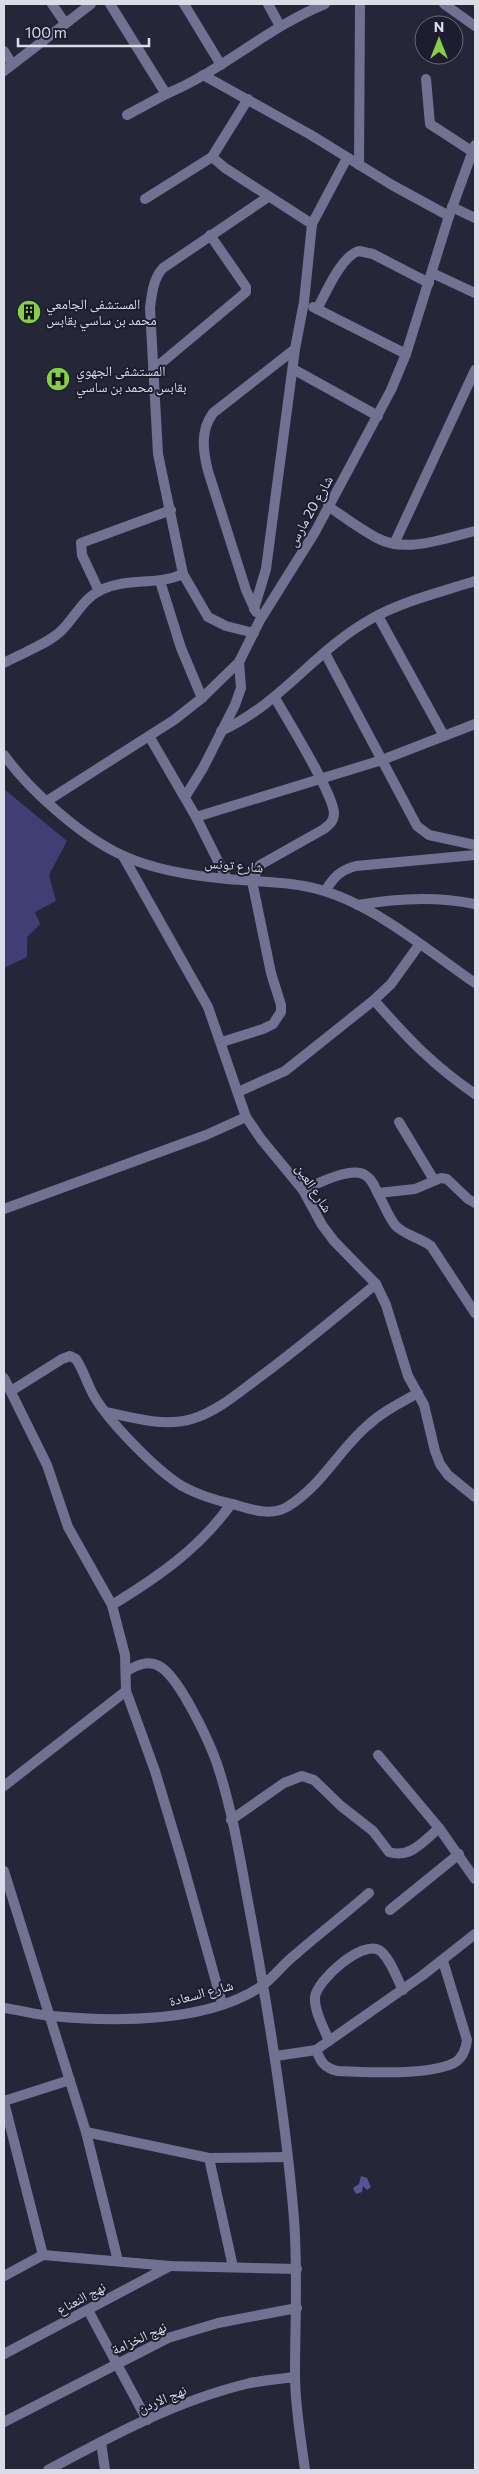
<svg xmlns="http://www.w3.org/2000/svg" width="479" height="2474" font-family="Commissioner,'Noto Naskh Arabic',sans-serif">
<rect width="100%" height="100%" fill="#262639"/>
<path fill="#403e75" d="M4,789l63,52 -18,34 7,26 -21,11 5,12 -13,13v20l-23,11z"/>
<path fill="#565496" d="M361,2176l6,2 4,9 -4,3 -4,-4 -1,6 -6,2 -3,-6 6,-4z"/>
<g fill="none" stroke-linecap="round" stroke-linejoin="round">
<g stroke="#717291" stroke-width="10">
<path d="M52,4l13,19"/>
<path d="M110,4l56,90c56,-23 102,-67 159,-90"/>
<path d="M184,4l37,61"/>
<path d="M268,4l12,22"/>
<path d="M444,4l31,22"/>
<path d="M4,51l8,13"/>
<path d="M4,71l87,-67"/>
<path d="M203,75l108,60 81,50 57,31"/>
<path d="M426,79l4,45 43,28"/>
<path d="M127,115l39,-21"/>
<path d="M212,157l13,11 87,56"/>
<path d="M359,165l1,-161"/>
<path d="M145,199l67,-42 36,-58"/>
<path d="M452,207l23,11"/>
<path d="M432,273l43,20"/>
<path d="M313,307l93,47"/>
<path d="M317,309c9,-16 24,-53 42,-58l14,3 56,29"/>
<path d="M293,369l85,47"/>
<path d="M153,370l93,-78v-5l-36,-52"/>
<path d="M328,506c16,11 32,23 49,32 29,16 68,0 98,-7"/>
<path d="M394,544l81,-174"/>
<path d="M160,581l21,67 21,50"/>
<path d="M99,591l-17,-36 -1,-12 90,-33"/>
<path d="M254,609l12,-40 29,-220 9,-47 8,-78 35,-66"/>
<path d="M256,612l-10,-22 -38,-119c-5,-20 -8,-40 5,-58l82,-64"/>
<path d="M378,616l66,120"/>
<path d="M254,633l-28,-7 -18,-9 -25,-43 -25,-120 -8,-146c2,-15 3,-29 13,-40l105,-71"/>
<path d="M325,653l92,173 12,9 46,10"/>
<path d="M4,663c18,-10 42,-18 57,-32 14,-13 21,-32 40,-41 27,-13 56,-4 82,-16"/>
<path d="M221,731c60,-27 94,-81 150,-112 32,-18 70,-27 104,-38"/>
<path d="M149,736l47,81 186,-57 93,-36"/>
<path d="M4,755c26,36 79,83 120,101 31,14 69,20 103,23 32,3 66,2 97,12 53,16 106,61 151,92"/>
<path d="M185,797l18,-29 32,-63 6,-17 -2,-26"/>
<path d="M47,801l127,-81 28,-22 37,-36 21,-42 55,-88 76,-142 15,-36 43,-138 26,-71"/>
<path d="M196,817l31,62"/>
<path d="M123,856l85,151 38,110 15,22 42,51 19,35 12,16 42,43 10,21 22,71 16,29 11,46 5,13 8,11 27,22"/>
<path d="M325,891c9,-14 15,-21 31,-25l119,-11"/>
<path d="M358,905c39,-7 78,-9 117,-1"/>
<path d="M374,1000c33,38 60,66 101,94"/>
<path d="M222,1042l41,-13 10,-5 8,-12v-7l-10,-32 -19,-92 8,-16 64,-36c6,-5 10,-8 10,-16 -1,-20 -47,-94 -59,-115"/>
<path d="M238,1092l47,-21 89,-71 17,-16 28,-39"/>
<path d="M399,1122l35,58"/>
<path d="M303,1190c14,-6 48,-24 62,-15 7,4 10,12 13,19 6,10 10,22 17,31 7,9 26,13 36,21l44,67"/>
<path d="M378,1193l37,-4 26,-11 6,1 21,20 7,4"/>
<path d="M4,1209l202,-74 40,-18"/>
<path d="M4,1378l43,87 21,62 44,78 13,50 1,36 29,80 26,86 41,146"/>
<path d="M11,1391l51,-32 8,-3 6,3c8,12 11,25 18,37 16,27 62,74 88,90 16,9 36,15 54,19 17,5 35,11 51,2 34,-20 51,-56 80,-81 15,-14 33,-23 51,-33"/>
<path d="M106,1412c26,6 59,15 86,7 24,-7 45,-25 65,-40 41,-30 80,-63 119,-95"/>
<path d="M112,1605c46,-28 88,-57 119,-101"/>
<path d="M127,1671c10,-6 21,-11 32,-5 21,11 53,81 60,104 16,50 23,102 33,153 18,98 34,197 42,296 4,53 1,104 1,156 0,32 6,64 10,95"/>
<path d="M378,1755l61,73 36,51"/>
<path d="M4,1786l122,-95"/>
<path d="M231,1820l53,-37 18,-7 12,4 27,26 32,25 16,21c21,7 35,-11 50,-24"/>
<path d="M4,1871l82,261 32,129"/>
<path d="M390,1910l69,-56"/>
<path d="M4,2008c16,2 32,7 48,8 63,6 157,7 211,-31 12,-9 21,-22 33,-31 24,-21 49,-40 73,-61"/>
<path d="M329,2041c-5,-13 -15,-30 -14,-44 2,-17 47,-57 64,-47 11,7 18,29 24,40"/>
<path d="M316,2050c5,12 8,18 22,21 32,1 88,5 116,-8 9,-5 12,-14 13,-23l-24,-79"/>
<path d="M276,2056l40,-6 107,-75 52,-41"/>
<path d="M4,2101l66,-21"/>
<path d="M4,2102l39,153"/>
<path d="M86,2132l123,26 78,-1"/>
<path d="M209,2158l24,109"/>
<path d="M4,2276l39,-21 127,11 127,3"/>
<path d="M88,2310l59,110"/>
<path d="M4,2354l166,-88"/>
<path d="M4,2422l164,-84 50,-15 79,-15"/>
<path d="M101,2442l4,28"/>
<path d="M48,2470c63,-34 128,-69 198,-86 16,-4 33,-5 49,-7"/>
</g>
</g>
<defs>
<g id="building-disc" transform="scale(1.25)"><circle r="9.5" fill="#87cf4b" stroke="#1d1d2f"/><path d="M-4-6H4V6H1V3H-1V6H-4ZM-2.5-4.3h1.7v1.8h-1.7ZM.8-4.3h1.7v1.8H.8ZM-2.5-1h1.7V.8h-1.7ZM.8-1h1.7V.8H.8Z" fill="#111"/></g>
<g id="hospital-disc" transform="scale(1.25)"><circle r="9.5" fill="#87cf4b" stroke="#1d1d2f"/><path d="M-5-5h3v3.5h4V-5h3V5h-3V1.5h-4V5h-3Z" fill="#111"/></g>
</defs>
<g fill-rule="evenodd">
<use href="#building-disc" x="29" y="312"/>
<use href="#hospital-disc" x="58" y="379"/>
</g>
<g text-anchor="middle" stroke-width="4" stroke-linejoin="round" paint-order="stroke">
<g font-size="14" fill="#dbdce8" stroke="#1d1d2f" text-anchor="start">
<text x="46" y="309">المستشفى الجامعي<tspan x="46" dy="16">محمد بن ساسي بقابس</tspan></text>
<text x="76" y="376">المستشفى الجهوي<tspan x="76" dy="16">بقابس محمد بن ساسي</tspan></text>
</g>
<g font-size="14" fill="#dbdce8" stroke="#1d1d2f">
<text transform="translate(310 511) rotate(-61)" y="5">شارع 20 مارس</text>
<text transform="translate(234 865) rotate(5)" y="5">شارع تونس</text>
<text transform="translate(314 1188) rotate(57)" y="5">شارع العين</text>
<text transform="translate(201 1993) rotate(-15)" y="5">شارع السعادة</text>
<text transform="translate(81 2298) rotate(-28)" y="5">نهج النعناع</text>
<text transform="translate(139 2338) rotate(-25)" y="5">نهج الخزامة</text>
<text transform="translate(162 2399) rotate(-23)" y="5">نهج الاردن</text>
</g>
</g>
<rect width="479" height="2474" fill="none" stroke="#dbdce8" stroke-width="10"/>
<g transform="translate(439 40)"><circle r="24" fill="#1d1d2f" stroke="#696979"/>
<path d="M0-4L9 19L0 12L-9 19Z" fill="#87cf4b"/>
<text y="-8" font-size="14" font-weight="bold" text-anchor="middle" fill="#dbdce8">N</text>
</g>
<path d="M18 38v8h131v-8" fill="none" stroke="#dbdce8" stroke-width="2.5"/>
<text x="25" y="38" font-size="15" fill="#dbdce8" stroke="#1d1d2f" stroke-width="4" paint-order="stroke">100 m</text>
</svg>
